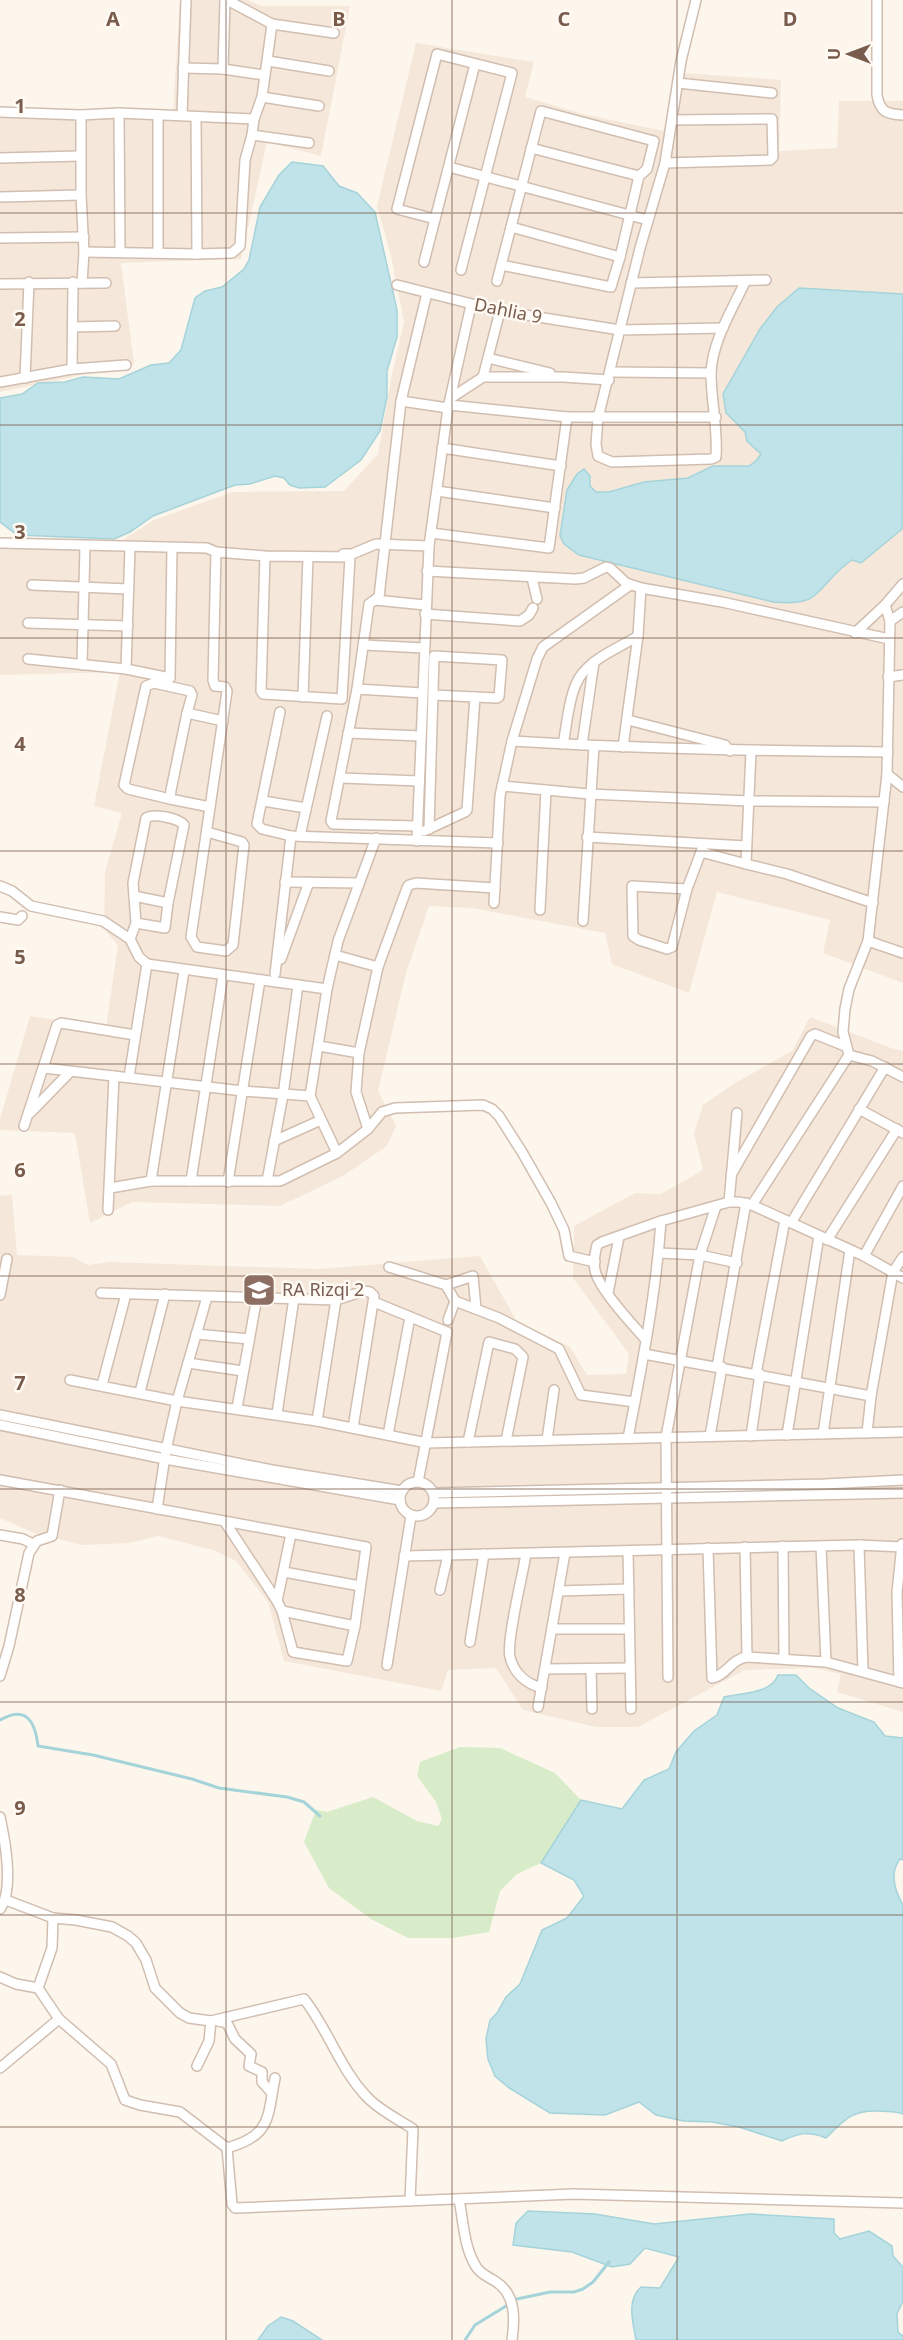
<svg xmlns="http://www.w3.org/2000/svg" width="903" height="2340" font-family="'Noto Sans',sans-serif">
<rect width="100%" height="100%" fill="#fdf6ec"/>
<g fill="#f5e8da">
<path d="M180,0h68l13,6h89l-29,150 -54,-14 -26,117 -120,4 13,101 -134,28v-283l173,4z"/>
<path d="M416,43l118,19 -9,35 58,17 80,17 4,-12 6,-47 108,8 -2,71 58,-3 2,-47h64v882l-80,-30 7,-33 -113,-28 -28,101 -77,-29 -7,-31 -133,-25 -43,-2 -23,67 -28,118 18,35 -9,20 -44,30 -63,30 -148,-4 -42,21 -15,-90 -75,-3v-11l30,-103 76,12 12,-83 -14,-16 1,-57 17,-59 -28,-7 26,-134 -120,3v-138l119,5 35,-22 79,-28 111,-1 34,-37 14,-80 12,-52 -13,-66 -14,-50z"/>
<path d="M810,1017l81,31 12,3v661l-66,-20 4,-18 -28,-6 -68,2 -107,57h-42l-73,-17 -27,-42 -48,2 -7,21 -157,-30 -16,-59 -32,-41 -23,-11 -55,-14 -29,7 -47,2 -48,-12 -34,-15v-322l12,-1 5,60 56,2 15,8 22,-3 209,7 161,-13 36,64 54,27 17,28 39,-1 3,-20 -56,-76 1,-52 61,-33 26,1 42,-24 -9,-37 9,-28 32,-22 57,-32z"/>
</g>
<path fill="#d8ecc9" d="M460,1747l40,1 55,25 26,27 -40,63 -24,11 -17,17 -11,41 -37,6h-44l-37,-19 -42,-31 -25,-46 12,-32 11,2 46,-15 44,24 21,5 4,-7 -6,-17 -19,-26 3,-14z"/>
<g fill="#bfe3e8" stroke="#a5d3da" stroke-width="1.5">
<path d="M292,162l31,4 16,20 18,7 18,19 22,98v27l-10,34v26l-7,34 -19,29 -36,27 -26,1 -9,-3 -6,-7 -9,-2 -25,8 -15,1 -82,31 -23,16 -16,7 -97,-4 -17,-13v-124l22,-4 16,-11 27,-1 18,-5 36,2 32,-14 18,-2 12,-13 14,-52 10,-7 17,-4 22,-18 5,-9 11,-53 19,-32z"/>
<path d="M799,288l104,6 -1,235 -41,34 -9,-3c-18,12 -23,23 -38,36 -9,8 -28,7 -41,6l-194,-47 -15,-11 -4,-8 7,-46 10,-16 7,-5 6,7v10l6,6h13l35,-10 44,-4 25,-12h36l7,-5 5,-7 -14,-13 -2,-9 -19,-19 -3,-19 37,-65 17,-22z"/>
<path d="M778,1675h18l13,13 29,20 36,14 11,14 18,2v122l-3,-1c-11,14 -5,32 3,46v209c-8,-3 -16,-2 -24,-3 -27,-1 -34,8 -53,27 -17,-7 -28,-5 -44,3l-43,-14 -27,-5 -28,-1 -28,-6 -17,-13 -34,13 -55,-2 -41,-25 -14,-12 -7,-17 -2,-20 4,-19 7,-7 9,-16 14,-13 22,-54 25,-12 17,-22 -10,-16 -33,-17 40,-63 41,9 22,-29 25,-11 7,-17 18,-21 23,-16 7,-18c18,-4 47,-3 54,-22z"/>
<path d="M528,2211l67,3 59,10 96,-10 84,5v14l6,6 29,-8 23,15 1,10 10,11v34l-6,13 1,18 5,4v4h-267c-3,-17 -10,-40 5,-53l19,1 19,-31 -34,-9 -15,16 -18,3 -40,-15 -59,-7 3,-22z"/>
<path d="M281,2317l12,4 29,19h-64l10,-14z"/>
</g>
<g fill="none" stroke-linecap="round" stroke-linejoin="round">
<g stroke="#a5d3da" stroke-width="3">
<path d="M0,1720c26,-15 35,1 38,26l55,9 99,24 27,9 68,9 17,5 16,14"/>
<path d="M517,2299l33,-7h24l9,-3 10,-7 16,-20"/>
<path d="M465,2340l10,-15 31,-19"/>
</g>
<g stroke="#d1beb0" stroke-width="12">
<g id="street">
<path d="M227,0l45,24"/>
<path d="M696,0l-15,61 -16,102 -25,85 -42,170 -2,26 2,12 14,6 99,-3 5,-2c2,-29 -5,-56 -5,-84 1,-31 21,-63 34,-91"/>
<path d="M877,0v95c3,17 9,19 26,20"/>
<path d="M268,61l61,10"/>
<path d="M183,68l40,1 41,6"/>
<path d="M223,69l2,-69"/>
<path d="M678,83l94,10"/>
<path d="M262,97l57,9"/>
<path d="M0,112l81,3 38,-2 135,6"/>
<path d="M119,113l1,138"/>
<path d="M81,115v80l3,57 -2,31"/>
<path d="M182,115l4,-115"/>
<path d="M196,117l1,137"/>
<path d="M252,135l57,8"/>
<path d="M531,148l108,28"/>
<path d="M0,158l80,-2"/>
<path d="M665,163l105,-3 3,-3 -1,-38 -99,1"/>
<path d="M449,167l199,53"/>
<path d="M0,197l81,-2"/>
<path d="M435,219l-38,-10 40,-155 75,19 -51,197"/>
<path d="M511,227l109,30"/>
<path d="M0,238l84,-1"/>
<path d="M84,252l113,2 35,-1 8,-7 5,-86 7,-25 2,-16 8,-22 10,-73 62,9"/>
<path d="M158,252v-137"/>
<path d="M424,262l51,-198"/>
<path d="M497,281l44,-170 113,30 -7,28 -8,7 -19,81 -9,30 -110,-22"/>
<path d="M631,283l135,-3"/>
<path d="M0,284l106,-1"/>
<path d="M397,285l103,26 120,19 103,-2"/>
<path d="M73,327l42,-1"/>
<path d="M488,358l62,15"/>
<path d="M72,369l1,-87"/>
<path d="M611,372l100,1"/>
<path d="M483,377h80l46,3"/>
<path d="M25,378l4,-96"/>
<path d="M0,382l72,-13 54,-4"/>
<path d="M451,398l32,-21 17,-66"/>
<path d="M401,401l47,7"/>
<path d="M449,405l118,12h149"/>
<path d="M442,448l119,18"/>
<path d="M437,491l118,17"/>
<path d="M431,533l118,15 18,-131"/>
<path d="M0,543l207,5 9,4 49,4 85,1 -8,142 -79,-5 -2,-3 4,-135"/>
<path d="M343,554h9l24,-10 53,2"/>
<path d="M427,571l148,8 9,-1 22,-11 4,1 16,15 15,5 81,14 167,37"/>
<path d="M532,578l5,21"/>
<path d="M32,585l96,4"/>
<path d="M375,600l50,5"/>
<path d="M425,614l95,7 9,-6 4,-7"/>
<path d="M890,621l13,-9"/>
<path d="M28,623l100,3"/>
<path d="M855,633l30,-28 18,-21"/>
<path d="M364,645l60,3"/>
<path d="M28,659l98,10 44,9 2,-130"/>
<path d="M82,665l3,-119"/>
<path d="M126,669l4,-122"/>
<path d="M888,677l15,-2"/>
<path d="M357,689l65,4"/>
<path d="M303,697l5,-140"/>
<path d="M280,712l-23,112 5,5 29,7 207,7"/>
<path d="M628,720l97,25 5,6"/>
<path d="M348,733l72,3"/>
<path d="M512,741c126,8 250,10 376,11"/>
<path d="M563,744c4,-19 5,-42 13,-60 10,-24 41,-35 62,-48"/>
<path d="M582,745l12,-83"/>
<path d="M623,747l15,-111 3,-48"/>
<path d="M751,751l-5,113 41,10 86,29"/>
<path d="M887,774l16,13"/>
<path d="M341,778l78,3"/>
<path d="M502,786l87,8 160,7 135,1"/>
<path d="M170,799l-42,-10 -4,-4 22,-99 8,-3 36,8 2,4 -5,18"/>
<path d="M263,801l43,7"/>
<path d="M210,807l-40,-8 1,-9 16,-77 36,8"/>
<path d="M417,826l-84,-2 -2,-3 26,-132 12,-85 10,-7 22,-196 26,-108"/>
<path d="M429,829l5,-173 68,4 -3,37 -2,1 -64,-3"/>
<path d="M424,831l41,-19 2,-2 8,-113"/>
<path d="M207,832l35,10 2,3 -11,100 -7,6 -29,-4 -6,-10 36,-246 -2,-4 -10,-1 -2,-6 3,-128"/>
<path d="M300,836l27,-120"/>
<path d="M587,837l159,9"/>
<path d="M417,841l12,-295 19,-138 23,-103"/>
<path d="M701,852l45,12"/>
<path d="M285,882l74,1"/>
<path d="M0,886l12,5 19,15 72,15 27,18 9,18 8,7 -18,113"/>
<path d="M687,889l-55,-3 1,50 6,4 28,9 5,-2 15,-58 17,-45"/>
<path d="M134,896l34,7"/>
<path d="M494,903l6,-107 12,-55 25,-82 6,-12 87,-62"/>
<path d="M540,910l6,-120"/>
<path d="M0,917l18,3 4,-4"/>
<path d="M583,921l11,-175"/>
<path d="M130,939l6,-16 -3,-40 13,-65c8,-5 32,0 38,7l-16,78 -3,25 -29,-5"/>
<path d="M868,941l35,12"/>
<path d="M335,955l43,12"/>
<path d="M281,959l28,-77"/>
<path d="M147,964l180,25"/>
<path d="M275,974l16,-138"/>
<path d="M319,1046l40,7"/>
<path d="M849,1055l-6,-23 2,-23 4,-20 19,-48 19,-167 3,-153 -5,-16"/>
<path d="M44,1068l199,23 67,5 27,57"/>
<path d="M310,1096l17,-107 11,-48 38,-103"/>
<path d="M859,1109l44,24"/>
<path d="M30,1113l40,-41"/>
<path d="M24,1126l33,-101 4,-2 74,12"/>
<path d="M368,1129l-12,-37 3,-39 19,-86 29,-79 2,-3 7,-2 79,5"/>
<path d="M274,1141l47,-21"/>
<path d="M731,1175l80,-139 4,-2 30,12"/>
<path d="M151,1181l33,-210"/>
<path d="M191,1181l32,-206"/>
<path d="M267,1181l16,-86 15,-110"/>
<path d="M228,1182l32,-202"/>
<path d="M110,1188l41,-7h129l57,-28 31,-24 14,-17 13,-4 88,-3 9,4 7,7 23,36 29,51 13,27 5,26 26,6"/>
<path d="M729,1202l8,-89"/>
<path d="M752,1205l97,-150 23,6 31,16"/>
<path d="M108,1210l6,-134"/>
<path d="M791,1223l94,-156"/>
<path d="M827,1240l70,-111"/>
<path d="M659,1253l41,2 16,-49"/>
<path d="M864,1256l39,-70"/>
<path d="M389,1267l57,18 9,16 44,17 60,31 22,46 54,7"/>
<path d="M446,1285l27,-9 3,33"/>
<path d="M101,1293l235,7 -19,121"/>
<path d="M608,1293l11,-56"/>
<path d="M0,1295l7,-36"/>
<path d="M336,1300l28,-9 6,1 4,4 -21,132"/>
<path d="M374,1302l73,30 -29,150"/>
<path d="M448,1320l7,-19"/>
<path d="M196,1334l53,5"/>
<path d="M646,1340c-13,-15 -48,-52 -51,-70 -2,-8 0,-17 2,-25l5,-3 59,-21 68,-19h10l13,3 112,51 39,22"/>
<path d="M644,1354l227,42"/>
<path d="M188,1363l55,8"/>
<path d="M717,1367l29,-164"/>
<path d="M756,1374l29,-154"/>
<path d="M70,1380l107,21 140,20 110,22 476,-11"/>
<path d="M102,1385l24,-91"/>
<path d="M140,1392l25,-98"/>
<path d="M237,1408l20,-111"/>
<path d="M277,1414l17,-116"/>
<path d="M0,1415l272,55 130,21"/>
<path d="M0,1425l165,34 235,41"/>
<path d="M867,1433l4,-37 22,-124 10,-15"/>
<path d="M823,1434l27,-184"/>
<path d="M388,1435l22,-118"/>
<path d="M787,1435l32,-199"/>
<path d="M710,1436l12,-69"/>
<path d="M751,1436l9,-62"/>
<path d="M628,1438c14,-72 28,-144 33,-217"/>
<path d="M547,1440l7,-50"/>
<path d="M468,1442l21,-100 26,7 8,8 -17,84"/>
<path d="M0,1480l366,67 -11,79 -8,35 -54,-9 -11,-41 -5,-10 -52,-79"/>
<circle cx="417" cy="1499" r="17"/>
<path d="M433,1493l392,-9 78,-4"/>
<path d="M434,1503l469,-10"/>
<path d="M157,1509l9,-59 11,-49 30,-104"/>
<path d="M0,1535l23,4 10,5"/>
<path d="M859,1545l4,126"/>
<path d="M783,1546l1,113"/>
<path d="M821,1546l5,116"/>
<path d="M745,1547l2,110"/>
<path d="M708,1548l4,130c14,-2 19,-19 35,-21l79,5 77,21"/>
<path d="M628,1551l3,158"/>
<path d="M526,1554c-3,20 -20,87 -16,103 4,16 16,27 32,31"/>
<path d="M404,1556l455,-11 44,2"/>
<path d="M284,1572l76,14"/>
<path d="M440,1590l8,-35"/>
<path d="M559,1591l70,-2"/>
<path d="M277,1601l14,-67"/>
<path d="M282,1611l73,15"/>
<path d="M552,1629h77"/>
<path d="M470,1642l14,-88"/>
<path d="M387,1665l24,-149"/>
<path d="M545,1669l85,-1"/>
<path d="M591,1669l1,40"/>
<path d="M0,1676l9,-30 20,-93 8,-12 15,-5 8,-46"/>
<path d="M668,1677l-2,-240 34,-182 37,8"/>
<path d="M899,1682l-2,-90 5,-48"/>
<path d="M538,1707l27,-154"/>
<path d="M0,1817c5,23 14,73 0,92"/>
<path d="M6,1900l47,18 23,2 36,7 16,9 8,7 10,17 9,28 25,25 9,5 22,3 -2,20 -12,25"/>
<path d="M0,1977l16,7 22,4 21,31 52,45 14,36 15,5 40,7 47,36 5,56 3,4 339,-14 329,9"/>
<path d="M38,1988l14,-40 1,-30"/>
<path d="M211,2021l93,-22c24,30 36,70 63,98 12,13 31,22 46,32l-3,72"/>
<path d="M218,2021l9,2 8,16 16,15 -2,12 13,6v10l10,11"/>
<path d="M0,2068l59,-49"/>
<path d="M227,2148c45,-13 40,-30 48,-70"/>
<path d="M459,2199c4,21 5,46 15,64 4,9 12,13 21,18 21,13 20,37 17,59"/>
</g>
</g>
<use href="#street" stroke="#fff" stroke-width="9"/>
</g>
<path fill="none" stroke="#7a5c4d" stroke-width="1.5" stroke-opacity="0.55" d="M226,0v2340M452,0v2340M677,0v2340M0,213h903M0,425h903M0,638h903M0,851h903M0,1064h903M0,1276h903M0,1489h903M0,1702h903M0,1915h903M0,2127h903"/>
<defs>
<g id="school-square" transform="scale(1.725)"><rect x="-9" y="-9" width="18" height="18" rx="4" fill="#8d6e63" stroke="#fffaf3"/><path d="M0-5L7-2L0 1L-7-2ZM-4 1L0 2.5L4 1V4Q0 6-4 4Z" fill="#fff"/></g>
</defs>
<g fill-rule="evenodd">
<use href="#school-square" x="259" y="1290"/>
</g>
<g text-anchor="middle" stroke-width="5" stroke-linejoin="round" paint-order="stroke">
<g font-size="18" fill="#7a5c4d" stroke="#fffaf3">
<text transform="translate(508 311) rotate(11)" y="6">Dahlia 9</text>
</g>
<g font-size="18" fill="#785e54" stroke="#fffaf3" text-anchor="start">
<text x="282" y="1296">RA Rizqi 2</text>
</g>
</g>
<g font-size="20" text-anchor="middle" font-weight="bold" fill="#7a5c4d" stroke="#fffaf3" stroke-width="5" stroke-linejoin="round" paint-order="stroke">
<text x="113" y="26">A</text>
<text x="339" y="26">B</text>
<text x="564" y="26">C</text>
<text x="790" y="26">D</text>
<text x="20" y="113">1</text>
<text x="20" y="326">2</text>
<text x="20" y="539">3</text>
<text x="20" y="751">4</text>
<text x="20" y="964">5</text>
<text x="20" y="1177">6</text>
<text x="20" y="1390">7</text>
<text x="20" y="1602">8</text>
<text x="20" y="1815">9</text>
</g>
<g transform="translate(849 54) rotate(270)" stroke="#fffaf3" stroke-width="4.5" paint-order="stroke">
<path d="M0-4.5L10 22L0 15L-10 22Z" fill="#7a5c4d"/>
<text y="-9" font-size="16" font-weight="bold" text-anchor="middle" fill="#7a5c4d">U</text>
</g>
</svg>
